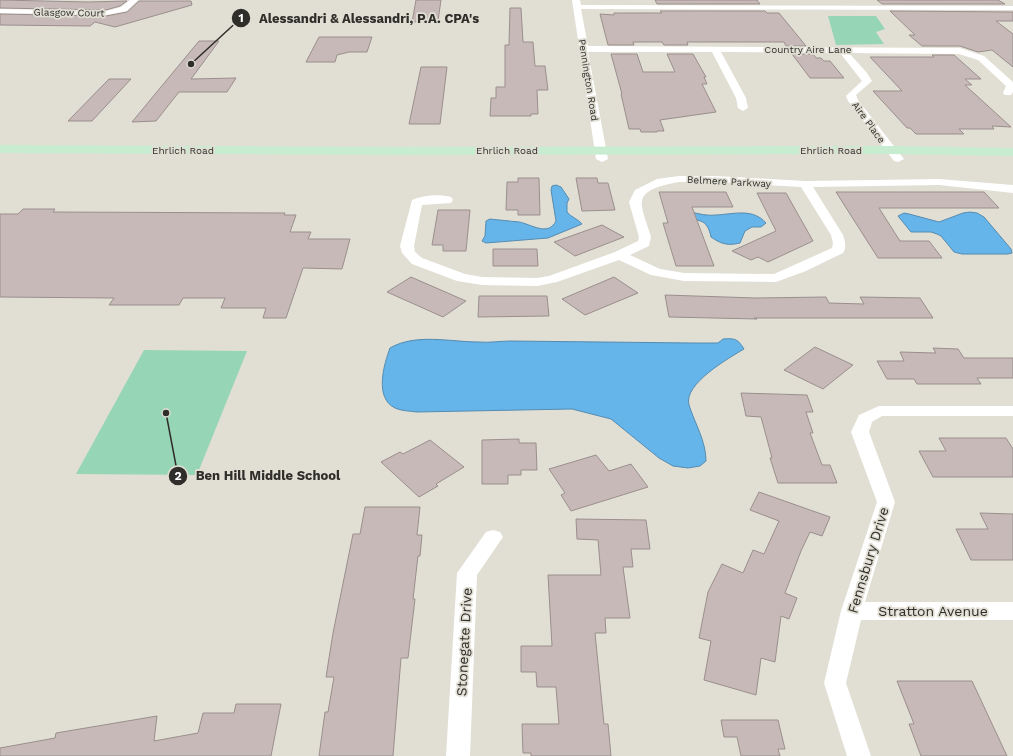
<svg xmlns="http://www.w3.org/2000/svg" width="1013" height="756" font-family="'Work Sans',sans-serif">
<rect width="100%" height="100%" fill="#e1dfd4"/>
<g fill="#97d5b7">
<path d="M828,16h48l9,13 -9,3 8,12 -48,1z"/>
<path d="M144,350l103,1 -50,124 -121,-1z"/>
</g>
<g fill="#65b4ea" stroke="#558cb0">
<path d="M556,185l5,2 8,12 -2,4v9c4,5 11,7 15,12l-34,14 -62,5 -4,-2 3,-5 1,-15 4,-2c9,1 19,2 29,3 12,2 29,15 37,-1l-5,-31 1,-4z"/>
<path d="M691,212c8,2 17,4 25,3 18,-1 37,-7 50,8l-5,4h-9l-7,4 -5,12c-12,3 -19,1 -29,-6 -4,-20 -13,-16 -30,-19z"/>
<path d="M970,212l7,1 7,4 27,32 1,4 -4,1h-46l-8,-2 -13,-16 -4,-2 -6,-2h-20l-13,-16 6,-3 5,1 30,8 24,-9z"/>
<path d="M723,339c12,-1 15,0 21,10 -15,9 -61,35 -55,56 6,19 17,36 17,56l-6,5 -12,2 -15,-2 -14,-8 -48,-39 -39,-10 -155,3c-7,-1 -16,-1 -22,-4 -21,-10 -11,-44 -5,-60 26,-15 60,-6 89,-6 10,1 21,-1 31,-1l183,2h25z"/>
</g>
<g fill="#c6b9b8" stroke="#9b8f8d">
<path d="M0,0l88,2 39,-1 -7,5 -14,4 -106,-2z"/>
<path d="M416,0h25l-3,21 -26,1z"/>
<path d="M655,0h102l3,4h-103z"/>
<path d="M877,0h121l7,4h-123z"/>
<path d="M139,1h52l1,4 -77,22 -20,-5 -5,4 -90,-1v-11l106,2 21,-4z"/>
<path d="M510,8h11l2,34h10l2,24h10l3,24h-11l1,24h-7v2h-41l1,-18h5v-11h9v-42h4z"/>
<path d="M660,11h105l2,2h12l27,33h-20l-2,-4h-97l1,3h-24l-2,-3h-29l1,3h-26l-8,-31 14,1v-2h48z"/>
<path d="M890,11l123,1v9h-17l17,13v33l-21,-17 -14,2 -18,-6h-38l-13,-11h6z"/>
<path d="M319,37h53l-5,15h-18l-12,3 -2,7h-29z"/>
<path d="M199,41h20l-28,38 45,-1 -9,14h-48l-23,29 -24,1z"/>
<path d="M611,54h26l6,18h32l-8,-18h26l13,23h-2l3,7h-5l14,28 -56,8 4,11h-7v1h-16l-1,-3h-11l-8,-35h1z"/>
<path d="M792,54h21l3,4h5l3,3h6l14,17h-34z"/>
<path d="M932,55h22l27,24h-16l7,6h-7l46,42 -19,-1 2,3h-35l5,5h-48l-6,-6h-3l-34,-37h29l-32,-34h64z"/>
<path d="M421,67h26l-7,57h-31z"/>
<path d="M109,79h22l-39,42h-24z"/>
<path d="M518,178h21l1,37h-22v-5h-12l1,-28h11z"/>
<path d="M576,178h21l1,5h10l7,27 -33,1z"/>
<path d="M659,192h67l7,15h-41l22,59h-38l-13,-43h5z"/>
<path d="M836,192h148l15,16h-120l21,33h29l13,17h-64z"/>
<path d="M757,193h29l27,48 -45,21 -10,-5 -7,3 -19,-9 44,-20z"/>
<path d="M23,209h32l-2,3 232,1 -1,2h12l-6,17h21l-3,7h42l-8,30 -39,-1 -17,50h-23l3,-10h-45l4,-10h-42l-4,7h-70l5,-7 -114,-1v-83h18z"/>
<path d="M438,210h32l-4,41h-23v-6h-11z"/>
<path d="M602,225l22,12 -49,19 -21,-14z"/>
<path d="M493,249h44l1,17h-45z"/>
<path d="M411,277l55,24 -23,16 -56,-25z"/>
<path d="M614,277l24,16 -53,22 -23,-16z"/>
<path d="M665,295l91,3 70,-1 3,6 35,1 -4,-7 60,1 13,20h-179l3,1 -88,-2z"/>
<path d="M479,296h68l2,20 -71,1z"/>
<path d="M815,347l38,18 -30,24 -39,-19z"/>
<path d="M933,348l25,1 6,9h49v20h-36l4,6h-64l-3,-5h-27l-10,-18h27l-4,-9 36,1z"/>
<path d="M741,393l66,2 6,17h-7l7,21h-3l12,32h8l7,18h-59l-8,-25h2l-11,-41 -15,-1z"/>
<path d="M939,438h67l7,11v28h-80l-14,-26h27z"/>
<path d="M519,439v4h17l1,27h-16v5h-13v9h-26v-44z"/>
<path d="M430,440l34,27 -28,17 2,2 -19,11 -38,-35 19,-10 3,2z"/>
<path d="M596,455l13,16 22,-7 17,23 -77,24 -10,-16 4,-2 -16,-24z"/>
<path d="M759,492l71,25 -8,19 -12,-4 -9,19 -16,42 12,5 -8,21 -8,-3 -6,46 -14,-4 -5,37 -52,-15 7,-39 -12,-3 9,-46 14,-28 21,9 10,-23 11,4 15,-33 -29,-11z"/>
<path d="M365,507h55l-3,28h5l-2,21h-2l-5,43h2l-7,59h-7l-8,98h-74l6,-44h3l6,-35h-8l7,-44 20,-99h7z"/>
<path d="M980,513l33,1v46h-42l-15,-31h32z"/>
<path d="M576,519l70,1 4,29h-19l2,18h-10l7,51h-25l1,15h-11l9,91h4l3,32h-80v-3h-8l-1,-29h37l-3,-37h-19l-1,-15h-15v-26h31l-4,-71h53l-3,-35 -21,-1z"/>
<path d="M897,681h75l35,75h-86l-12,-32h5z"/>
<path d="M236,704h45l-10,52h-271v-8l55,-10 1,-5 101,-17 -3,25 44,-8 5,-20h31z"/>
<path d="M721,720h57l7,29h-7l2,7h-39l-4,-19h-13z"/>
</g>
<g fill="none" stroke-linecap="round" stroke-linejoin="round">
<g fill="#fff" fill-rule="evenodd">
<path d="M130,0h8l-11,11 -21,4 -106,-2v-4l106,2 15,-4z"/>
<path d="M572,0h8l1,5 432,1v4l-432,-1 7,37 372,2 24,8 29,26v10l-2,3h-6l-2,-2 3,-7 -28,-26 -19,-6 -110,-1 18,20 5,8 -16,14 2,5 46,59 -6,3 -4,-1 -46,-60 -2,-5 2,-2 14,-13 -22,-28 -119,-1 25,46 2,10 -5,3 -5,-3 -2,-10 -24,-46h-124l20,107 -6,3 -6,-3z"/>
<path d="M679,176h36l90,5 134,-2 74,6v8l-74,-8 -126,2 30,48c2,6 4,12 0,18l-37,18 -30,11 -92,-1 -33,-6 -32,-15 -62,22 -20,4 -55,-1 -25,-4 -45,-17 -10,-11 -2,-7 12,-46c11,-5 27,-6 39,-3l2,3 -2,3 -29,2 -8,41 1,6 7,6 43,16 17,3 55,1 12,-2 66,-24 23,-11 1,-4 -10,-35 6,-12 22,-11zM679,182h36l86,5 30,48 2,8 -1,5 -58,26 -90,-1 -24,-4 -30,-14 19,-9 2,-9c-2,-8 -11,-29 -9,-36 2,-13 26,-17 37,-19z"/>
<path d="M879,406h134v10h-131l-10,6 -3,10 26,70 -30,100h148v18h-152l-15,63 25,73h-24l-23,-73 17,-72 36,-109 -26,-70 8,-17z"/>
<path d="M493,530l7,2 3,5 -26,38 -7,181h-24l11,-183 29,-41z"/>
</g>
<path fill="#c7ecd0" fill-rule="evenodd" d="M0,145l397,2 493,-1 123,2v8l-123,-2 -493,1 -397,-2z"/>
</g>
<g text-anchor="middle" stroke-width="3.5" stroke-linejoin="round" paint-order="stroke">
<g font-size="10" fill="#2f2e2a" stroke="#e1dfd4">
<text transform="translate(69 12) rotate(1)" y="4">Glasgow Court</text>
<text x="808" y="53">Country Aire Lane</text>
<text transform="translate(589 80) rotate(81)" y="4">Pennington Road</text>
<text transform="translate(869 122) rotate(54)" y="4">Aire Place</text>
<text x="183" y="154">Ehrlich Road</text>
<text x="507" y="154">Ehrlich Road</text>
<text x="831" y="154">Ehrlich Road</text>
<text transform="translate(729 181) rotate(3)" y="4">Belmere Parkway</text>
</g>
<g font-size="14" fill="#2f2e2a" stroke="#e1dfd4">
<text transform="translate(868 560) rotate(-73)" y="5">Fennsbury Drive</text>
<text x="933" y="616">Stratton Avenue</text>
<text transform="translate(464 642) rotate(-87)" y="5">Stonegate Drive</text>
</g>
</g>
<path fill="none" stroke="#2f2e2a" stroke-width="1.5" d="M191 64L241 18M166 413L178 476"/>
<g fill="#2f2e2a" stroke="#e1dfd4" stroke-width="1.5">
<circle cx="191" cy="64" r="4"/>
<circle cx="166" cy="413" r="4"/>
<circle cx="241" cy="18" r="10"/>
<circle cx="178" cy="476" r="10"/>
</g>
<g font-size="12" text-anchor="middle" font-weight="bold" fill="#fff">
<text x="241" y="22">1</text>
<text x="178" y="480">2</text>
</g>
<g font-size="13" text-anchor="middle" font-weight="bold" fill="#2f2e2a" stroke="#e1dfd4" stroke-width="3.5" stroke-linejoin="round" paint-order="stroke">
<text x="369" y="23">Alessandri &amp; Alessandri, P.A. CPA's</text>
<text x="268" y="480">Ben Hill Middle School</text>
</g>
</svg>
